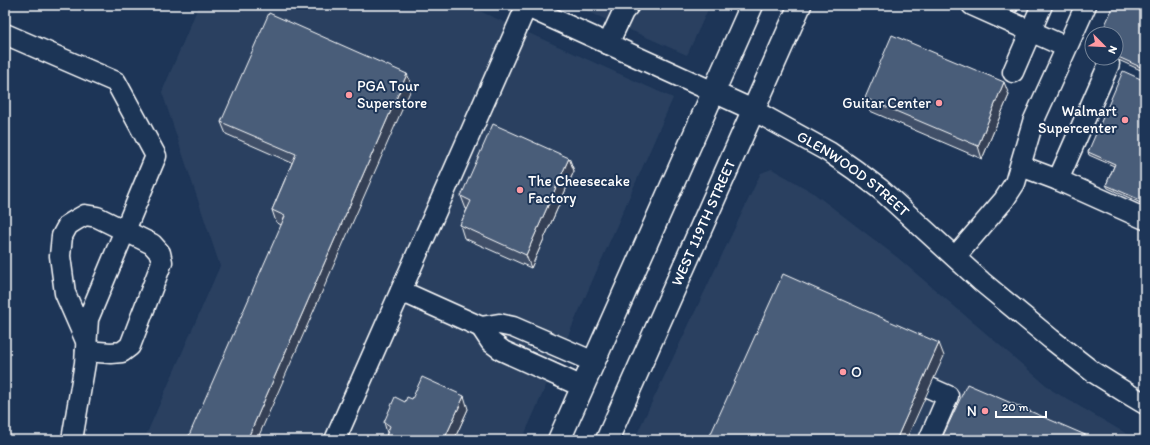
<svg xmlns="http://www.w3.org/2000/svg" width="1150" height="445" font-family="Itim,sans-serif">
<rect width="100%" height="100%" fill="#1d3557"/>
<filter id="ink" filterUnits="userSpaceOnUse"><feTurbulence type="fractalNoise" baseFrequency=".025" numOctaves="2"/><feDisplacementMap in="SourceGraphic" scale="8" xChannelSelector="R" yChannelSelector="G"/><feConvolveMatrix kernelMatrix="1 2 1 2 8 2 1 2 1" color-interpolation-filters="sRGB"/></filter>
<g filter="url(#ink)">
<g fill="#2a4161">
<path d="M199,5h267l207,93 -151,342h-378l76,-174 -58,-174z"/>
<path d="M573,5h137l-23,50z"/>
<path d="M772,169l40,23 86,66 155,133 79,46 9,3h-507l127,-267z"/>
</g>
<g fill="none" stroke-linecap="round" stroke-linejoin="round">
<g stroke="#fff" stroke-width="23">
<g id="minor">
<path id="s1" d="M523,5l230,105 76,42 26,18 25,19 102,93 69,57 42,33 32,20 20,12"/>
<path d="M972,5l94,42"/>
<path d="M5,34l111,48 40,74 -68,163 -3,44 -13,77"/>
<path d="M608,44l15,-32 6,-7"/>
<path d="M1013,72l29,-67"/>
<path d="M1021,166l37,14 87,39"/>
<path d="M1058,180l51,-116"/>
<path d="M955,257l49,-57 11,-17 18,-61 53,-117"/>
<path d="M401,291l80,36 18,-3 14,3 81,35"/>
<path d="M481,327l10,15 12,9 80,36"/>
<path d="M86,341l-21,-48 -5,-37 2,-20 6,-11 8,-5 9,-5 12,2 55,27 8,9 2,9 -32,84 -8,6 -11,1 -25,-2"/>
<path d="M335,440l191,-433"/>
<path d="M929,440l19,-44 -18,-8"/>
</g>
</g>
<g stroke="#fff" stroke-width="25">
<g id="major">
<path d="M559,440l193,-435"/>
<path id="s2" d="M607,440l193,-435"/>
</g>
</g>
<use href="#minor" stroke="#1d3557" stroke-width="20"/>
<use href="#major" stroke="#1d3557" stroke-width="22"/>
</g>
<g fill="#405068" stroke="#fff">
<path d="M1000,5h20l-3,7z"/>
<path d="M1145,5v67l-31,-14h2v-24z"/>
<path d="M407,74l5,13 -131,138 -5,-3 -4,-12 20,-47 -66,-29 -5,-12z"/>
<path d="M1145,81v124l-37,-17 -2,-3 8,-19 -25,-11 -1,-3z"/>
<path d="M1009,95l-27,64 -112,-48 -5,-13z"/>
<path d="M569,158l5,13 -43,97 -67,-30 -4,-13 7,-16h-1l-5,-13z"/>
<path d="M412,399l56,10 -14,31h-69v-1l2,-6 -3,-11z"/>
</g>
<g fill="#344155" stroke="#fff">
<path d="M1014,5h6l-3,7z"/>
<path d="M407,74l5,13 -155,353h-10z"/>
<path d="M1004,82l5,13 -27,64 -4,-13z"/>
<path d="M569,158l5,13 -43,97 -5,-13z"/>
<path d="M939,343l5,13 -38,84h-10z"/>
<path d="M464,396l4,13 -14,31h-10z"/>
</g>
<g fill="#4a5d79" stroke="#fff">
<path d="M1114,5h31v64l-29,-13v-22h-15z"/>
<path d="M269,13l138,61 -160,366h-60l98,-224 -13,-6 24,-56 -75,-32z"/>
<path d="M892,35l112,47 -26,64 -113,-48z"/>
<path d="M1123,71l22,10v121l-39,-17 9,-21 -27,-12z"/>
<path d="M493,124l76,34 -43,97 -66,-30 11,-24 -10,-5z"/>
<path d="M783,274l156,69 -43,97h-188z"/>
<path d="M422,377l42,19 -20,44h-56l-3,-1 5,-13 -6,-4 11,-25 10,5 2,-5 5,2z"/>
<path d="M967,384l130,56h-156z"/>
</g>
</g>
<g fill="#ff9aa2" stroke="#1d3557" stroke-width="1.5">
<circle cx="349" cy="95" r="4"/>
<circle cx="939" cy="103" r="4"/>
<circle cx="1125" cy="120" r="4"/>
<circle cx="520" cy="190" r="4"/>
<circle cx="843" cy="372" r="4"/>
<circle cx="985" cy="411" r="4"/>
</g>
<g text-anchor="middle" stroke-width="4" stroke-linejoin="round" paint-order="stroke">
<g font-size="15" fill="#fff" stroke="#1d3557" text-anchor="start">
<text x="357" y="91">PGA Tour<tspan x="357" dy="17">Superstore</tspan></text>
<text x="931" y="108" text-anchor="end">Guitar Center</text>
<text x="1117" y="116" text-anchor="end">Walmart<tspan x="1117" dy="17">Supercenter</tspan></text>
<text x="528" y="186">The Cheesecake<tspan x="528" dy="17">Factory</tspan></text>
<text x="851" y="377">O</text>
<text x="977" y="416" text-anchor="end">N</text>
</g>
<g font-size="15" fill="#fff" stroke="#1d3557">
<text dy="5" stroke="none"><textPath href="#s1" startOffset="372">GLENWOOD STREET</textPath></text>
<text dy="5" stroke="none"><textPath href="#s2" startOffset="238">WEST 119TH STREET</textPath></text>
</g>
</g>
<rect width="1150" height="445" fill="none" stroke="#1d3557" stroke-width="20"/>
<rect x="10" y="10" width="1130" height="425" fill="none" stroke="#fff" stroke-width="1.5" filter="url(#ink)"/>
<g transform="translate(1104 46) rotate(114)"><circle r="19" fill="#1d3557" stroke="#77869a"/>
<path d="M0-3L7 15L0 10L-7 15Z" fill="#ff9aa2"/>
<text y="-6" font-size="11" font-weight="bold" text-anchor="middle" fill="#ffffff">N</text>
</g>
<path d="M996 411v6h50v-6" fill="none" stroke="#ffffff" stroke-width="2"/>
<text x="1002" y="411" font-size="12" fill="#ffffff" stroke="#1d3557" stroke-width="3" paint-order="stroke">20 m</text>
</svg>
